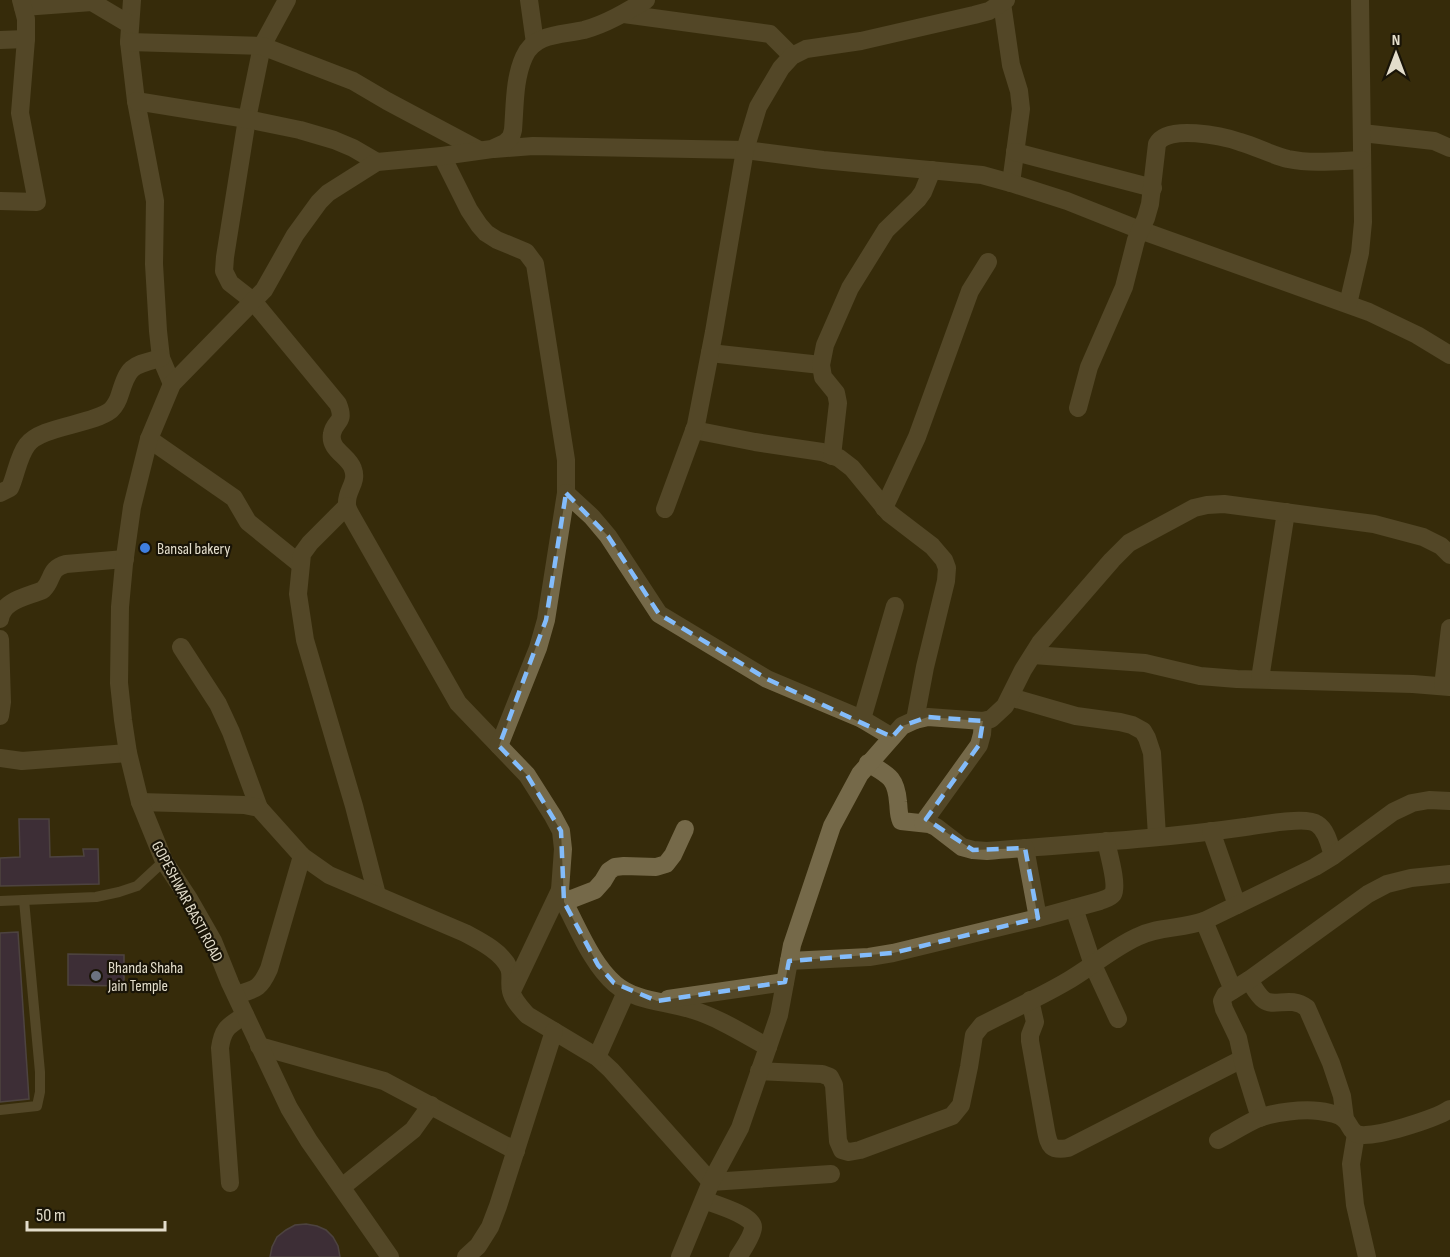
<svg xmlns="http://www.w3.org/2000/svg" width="1450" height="1257" font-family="'Sofia Sans Condensed',sans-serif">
<rect width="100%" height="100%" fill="#362b0b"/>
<g fill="#46316b" stroke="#69607f" stroke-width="1.5">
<path d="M19,819h30l1,38 34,-1 -1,-7h15l1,35 -99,2v-28l20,-1z"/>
<path d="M18,932l11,167 -29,3v-169z"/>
<path d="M68,954l56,1v31l-56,-1z"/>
<path d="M306,1224l11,2 9,4 7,7 5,9 2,11h-70l2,-10 5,-10 9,-7 9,-5z"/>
</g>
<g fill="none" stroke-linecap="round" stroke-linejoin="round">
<g stroke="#756949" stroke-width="10">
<path d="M0,901l96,-4 23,-5 18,-6 27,-25"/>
<path d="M0,1110l37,-4 3,-14v-20l-16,-172"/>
</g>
<g stroke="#756949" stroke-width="18">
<path d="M132,0l-3,42 7,59 19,100 -1,63 4,67 3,27 11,26"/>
<path d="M287,0l-25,46 -15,73 -22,138 -1,14 6,12 23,18 85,103c8,20 -4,16 -6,30 -3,16 17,22 21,35 5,14 -7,21 -6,35 0,5 3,9 5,13l106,186 69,72 26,41 8,15 2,18 -3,41 4,12c14,26 28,62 51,82 21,18 52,17 78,26 26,8 51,24 75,37"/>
<path d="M529,0l6,43"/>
<path d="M1002,3l9,62 8,26 2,18 -10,74"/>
<path d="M23,7l69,-5 37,22"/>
<path d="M624,14l146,20 22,22"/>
<path d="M0,40l26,-1"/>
<path d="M129,42l133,4 91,35 34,20 92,49"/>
<path d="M136,101l111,18 53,11 34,10 19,8 24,14"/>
<path d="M1362,133l72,8 16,7"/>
<path d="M494,149l39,-3 212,4 78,10 159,15 29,8 56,18 73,29 229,82 48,23 33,20"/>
<path d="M1015,152l138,36"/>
<path d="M442,156l27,54 10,15 7,8 11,7 29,12 9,12 31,196v33l-20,127 -8,28 -39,98"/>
<path d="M0,201l37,1 -17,-89 6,-74v-20l-5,-19"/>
<path d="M1348,304l12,-51 3,-31 -3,-222"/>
<path d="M710,353l111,12"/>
<path d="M1078,408l11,-41 35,-80 12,-47 10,-22 4,-14 7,-60c10,-20 66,-8 83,-2 17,5 32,13 48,17 24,5 50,2 74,1"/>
<path d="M694,430l61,12 67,10 17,6 13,10 37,45 43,33 12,14 3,8 -1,13 -21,86 -10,53"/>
<path d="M149,439l85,59 14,24 52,42"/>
<path d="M832,456l6,-53 -2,-10 -13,-16 -2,-12 4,-20 25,-57 36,-58 32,-31 5,-7 9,-22"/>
<path d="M0,493l10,-5c6,-13 8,-31 17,-43 14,-19 65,-20 84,-35 5,-5 7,-9 9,-16 9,-29 12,-28 41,-36"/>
<path d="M566,493l26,24 16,19 51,78 108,65 95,40 30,18"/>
<path d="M347,506l-37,37 -8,11 -4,40 7,46 49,166 23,89"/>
<path d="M884,508l33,-71 53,-146 18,-29"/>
<path d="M665,509l31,-84 18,-93 31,-182 13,-43 23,-39 11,-12 14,-7 55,-8 113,-26 15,-4 17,-11"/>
<path d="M0,619c3,-19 27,-22 43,-29 11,-11 5,-21 23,-26l59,-5"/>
<path d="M0,639l2,63 -2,14"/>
<path d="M181,647l37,57 13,28 28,76"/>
<path d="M1033,655l112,8 55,13 37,3 176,5 37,3"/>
<path d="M1260,679l26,-167"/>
<path d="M1443,686l7,-58"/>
<path d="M1010,697l66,19 44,6 12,3 11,6 4,7 5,15 5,83"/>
<path d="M862,719l33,-113"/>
<path d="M0,758l22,3 106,-8"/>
<path d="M868,763c20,12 28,14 30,39 1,7 0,12 3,19l28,3 7,3 26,20 11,3 14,1c86,-7 173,-12 258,-24 15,-2 61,-11 72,-3 10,6 13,22 16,32"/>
<path d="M140,802l104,3 15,3 43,48 27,19 136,58c15,8 37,19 44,35 3,7 0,16 2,23 2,9 10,17 16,24l70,42 14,13 100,112 120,-8"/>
<path d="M923,823l56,-78 3,-11 1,-13"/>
<path d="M1211,831l26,74"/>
<path d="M1025,848l13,70"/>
<path d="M564,902l31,-12 8,-9 6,-10 6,-4 9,-1 32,1 10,-3 7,-9 12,-26"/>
<path d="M1074,908l19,57 25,54"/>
<path d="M1204,921l29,69"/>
<path d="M789,961l80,-4 24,-4 145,-35 62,-17c5,-2 10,-3 13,-7 5,-10 -5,-42 -7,-53"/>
<path d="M1249,980c4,6 9,16 15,20 11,8 26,-5 43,8l24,55 11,33 3,23"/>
<path d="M512,991l48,-101"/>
<path d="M236,995c20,-6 24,-6 33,-26l33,-113"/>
<path d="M668,999l117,-17"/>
<path d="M1030,1000l5,22 -5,13v6l16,90c3,15 5,20 22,17l174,-89"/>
<path d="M259,1046l125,35 132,70"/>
<path d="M597,1057l29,-65"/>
<path d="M759,1071l63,3 8,3 4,8 4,56 4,9 7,2 11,-2 92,-34 9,-11 8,-38 5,-32 8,-10c27,-14 56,-27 82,-42 25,-14 47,-34 73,-46 21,-11 45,-8 67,-16l111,-54 18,-11 60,-44 19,-9 17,-3 21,1"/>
<path d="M1260,1118l-15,-48 -7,-32 -14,-29 -2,-8 3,-6 24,-15 119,-86 19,-10 24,-6 39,-4"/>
<path d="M1356,1134l-5,30 4,41 12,52"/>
<path d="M1218,1140c14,-7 27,-16 41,-22 17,-6 43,-9 60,-7 8,1 21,3 26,9 5,4 5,11 12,14 14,6 80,-16 93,-25"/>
<path d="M230,1183l-10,-135c3,-21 9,-22 25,-33"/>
<path d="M342,1187l71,-57 18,-25"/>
<path d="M704,1200c10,4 49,15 49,27 0,8 -11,24 -15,30"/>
<path d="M390,1257l-81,-116 -20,-33 -59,-125 -17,-42 -24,-42 -25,-38 -24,-59 -12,-49 -5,-33 -4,-37 1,-76 4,-43 8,-57 17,-68 23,-55 92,-94 31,-55 24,-33 9,-9 49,-31 65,-6 50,-7 13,-6 6,-6 2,-7c2,-24 1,-51 11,-73 10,-24 38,-22 60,-27 22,-6 42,-18 62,-30"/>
<path d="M466,1257l12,-11 12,-19 8,-21 56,-175"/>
<path d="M680,1257l31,-75 29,-54 39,-113 13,-70 40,-119 28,-52 42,-48 13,-6 13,-3 55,4 8,-2 14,-13 18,-36 17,-27 72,-83 17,-17 65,-35 13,-3 17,-1 150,20 49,13 18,9 9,9"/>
</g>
</g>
<path d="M0 0H1450V1257H0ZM566,493l42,43 51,78 108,65 125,58 10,-11 26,-9 55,4 -4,24 -53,74 47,31 52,-2 13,70 -145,35 -104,8 -4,21 -128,19 -43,-18 -16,-18 -34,-63 -3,-71 -34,-56 -28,-29 47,-126z" fill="#362b0b" fill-opacity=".55" fill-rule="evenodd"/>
<path fill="none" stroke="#83bcfb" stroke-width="4.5" stroke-dasharray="12 8" stroke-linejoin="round" d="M566,493l42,43 51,78 108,65 125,58 10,-11 26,-9 55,4 -4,24 -53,74 47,31 52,-2 13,70 -145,35 -104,8 -4,21 -128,19 -43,-18 -16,-18 -34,-63 -3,-71 -34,-56 -28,-29 47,-126z"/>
<circle fill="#3f7fe0" stroke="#191407" stroke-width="2" cx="145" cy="548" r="6"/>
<circle fill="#6b7280" stroke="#191407" stroke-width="2" cx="96" cy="976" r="6"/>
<g text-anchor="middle" stroke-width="4.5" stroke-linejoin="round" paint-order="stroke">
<g font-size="16" fill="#e3ddcb" stroke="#191407" text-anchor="start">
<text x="157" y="554">Bansal bakery</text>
<text x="108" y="973">Bhanda Shaha<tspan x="108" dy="18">Jain Temple</tspan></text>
</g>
<g font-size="16" fill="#e3ddcb" stroke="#191407">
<text transform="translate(188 901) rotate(62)" y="6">GOPESHWAR BASTI ROAD</text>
</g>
</g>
<g transform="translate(1396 54)" stroke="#191407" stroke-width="4.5" paint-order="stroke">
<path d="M0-4.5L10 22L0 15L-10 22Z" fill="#e3ddcb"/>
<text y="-9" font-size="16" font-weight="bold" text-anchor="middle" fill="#e3ddcb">N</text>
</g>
<path d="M27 1221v9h138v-9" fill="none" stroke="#e3ddcb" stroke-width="3"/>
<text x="36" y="1221" font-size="18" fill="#e3ddcb" stroke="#191407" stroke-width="4.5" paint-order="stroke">50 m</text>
</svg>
